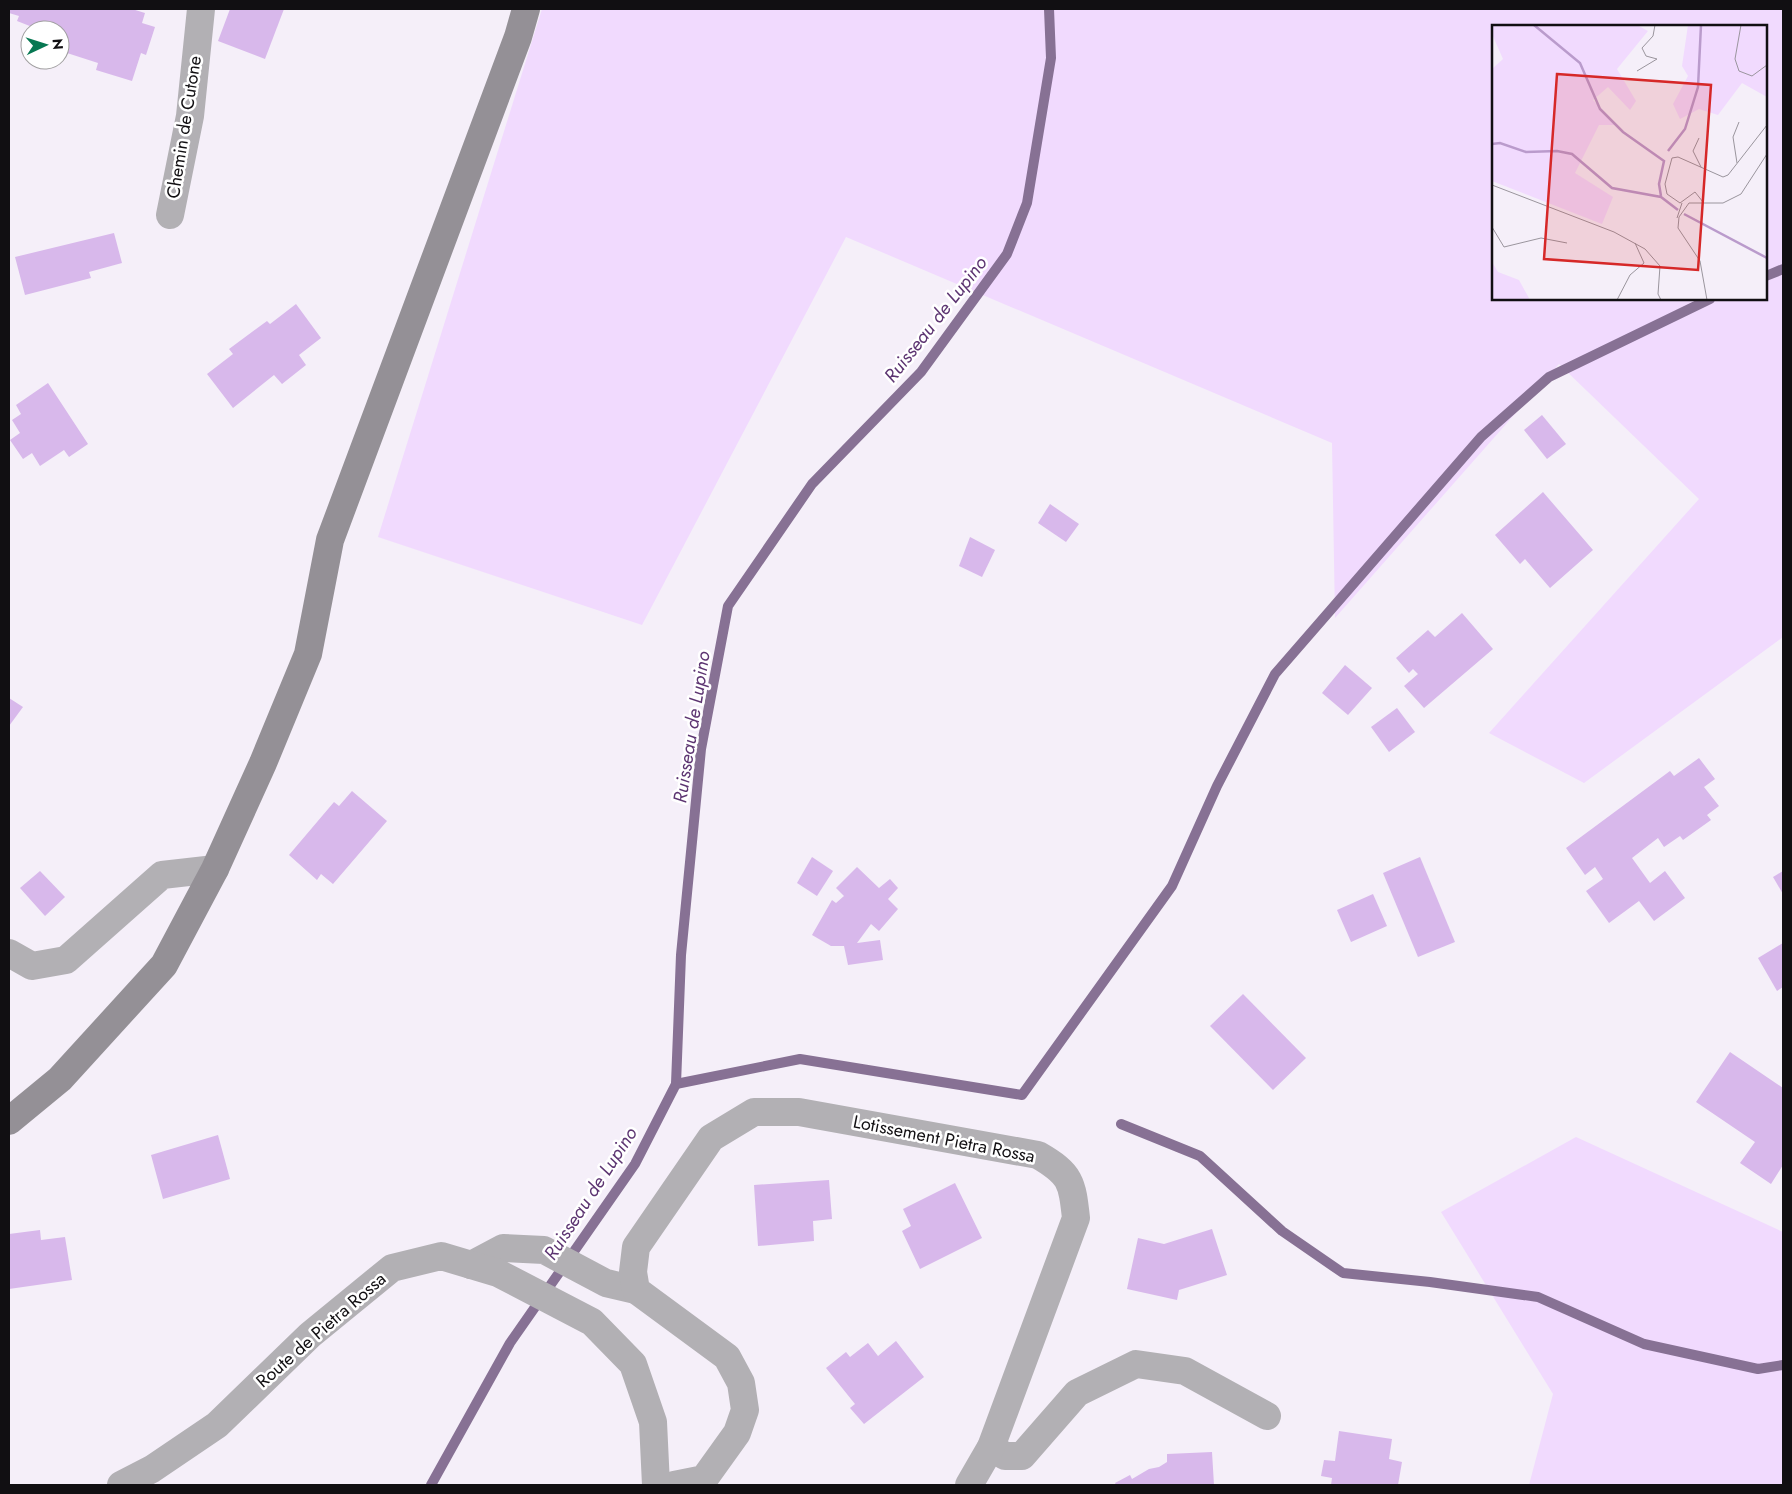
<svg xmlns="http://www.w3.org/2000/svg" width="1792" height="1494" font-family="Jost,sans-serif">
<rect width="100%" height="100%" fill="#f5eff9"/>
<g fill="#f1dafe" fill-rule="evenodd">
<path d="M542,9h1241v628l-199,146 -95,-50 210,-234 -140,-135 -224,254 -3,-175 -486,-206 -204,388 -264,-88zM1493,26h273v273h-273z"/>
<path d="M1576,1137l207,95v253h-254l24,-91 -112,-182z"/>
</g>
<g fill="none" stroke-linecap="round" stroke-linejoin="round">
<g stroke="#877194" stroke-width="10">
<path d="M1766,276l17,-7"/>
<path d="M676,1084l124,-25 222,36 150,-209 45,-100 58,-112 206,-237 68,-60 161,-78"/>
<path d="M1121,1124l79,32 82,75 61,42 87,9 108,15 106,47 114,25 25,-4"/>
<path d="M431,1485l79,-142 125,-179 41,-80 5,-129 20,-206 27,-143 84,-122 109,-112 86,-118 20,-51 24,-145 -2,-49"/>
</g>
</g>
<g fill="#d8b8eb">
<path d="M9,9h123l13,4 -3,10 13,4 -9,28 -5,-2 -9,28 -36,-11 2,-7 -31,-10 2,-7 -9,-3v-13h-20l-23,-9 2,-5 -10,-3z"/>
<path d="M230,9h54l-19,50 -47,-18z"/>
<path d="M114,233l8,30 -33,9 2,6 -66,17 -10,-38z"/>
<path d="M296,304l25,34 -22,17 7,10 -24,19 -8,-9 -41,33 -26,-34 26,-20 -4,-5 38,-28 3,3z"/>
<path d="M48,383l40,61 -19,13 -5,-7 -24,16 -8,-13 -9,6 -13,-19 10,-7 -8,-13 9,-6 -5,-9z"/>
<path d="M1542,415l24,29 -19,15 -23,-29z"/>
<path d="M1543,492l50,58 -43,38 -25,-29 -5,5 -25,-29z"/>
<path d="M1050,504l29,20 -13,18 -28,-19z"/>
<path d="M970,537l25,13 -13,27 -23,-11z"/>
<path d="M1462,613l31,36 -69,59 -20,-22 14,-12 -5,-5 -4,4 -13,-15 32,-28 7,7z"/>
<path d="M1345,665l27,23 -24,27 -26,-22z"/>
<path d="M9,698l14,9 -14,19z"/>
<path d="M1397,708l18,24 -26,20 -18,-25z"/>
<path d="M1699,758l16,21 -11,8 15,19 -12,9 4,5 -28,20 -3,-4 -16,11 -6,-9 -26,20 18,25 15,-12 20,27 -31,23 -15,-20 -30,22 -23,-32 17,-12 -8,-12 -10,8 -19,-27 104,-77 4,5z"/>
<path d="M352,791l35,30 -54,63 -12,-10 -4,6 -28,-25 45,-53 5,4z"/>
<path d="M812,857l21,14 -16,25 -20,-13z"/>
<path d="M1420,857l35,85 -37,15 -35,-84z"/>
<path d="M857,867l22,21 11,-9 8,9 -10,11 10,10 -19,22 -8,-7 -14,19 23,-3 3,20 -35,5 -4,-19h-13l-19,-11 20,-35 4,3 8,-7 -8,-8z"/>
<path d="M40,871l25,26 -20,19 -25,-28z"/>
<path d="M1783,871v23l-10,-17z"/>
<path d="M1373,894l14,32 -36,16 -14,-32z"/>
<path d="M1783,943v44l-6,4 -19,-33z"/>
<path d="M1243,994l63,64 -33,32 -63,-64z"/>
<path d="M1730,1052l53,36v77l-12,19 -31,-21 15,-21 -59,-40z"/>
<path d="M218,1135l12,44 -67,20 -12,-44z"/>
<path d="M829,1180l3,39 -19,2 1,20 -56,5 -4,-61z"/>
<path d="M955,1183l27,55 -62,31 -18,-38 9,-5 -8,-17z"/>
<path d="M1212,1229l15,46 -48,15 -2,10 -50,-11 11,-51 26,6z"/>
<path d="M40,1230l1,10 24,-3 7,43 -63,9v-55z"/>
<path d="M896,1341l28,36 -60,47 -14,-16 5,-4 -29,-36 20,-16 4,5 18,-14 10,13z"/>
<path d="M1339,1431l53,8 -3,20 13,3 -4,23h-67l1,-7 -11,-2 3,-16 11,1z"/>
<path d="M1212,1452l2,33h-98l-1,-2 15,-8 2,4 17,-10 10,-2 8,-5v-8z"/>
</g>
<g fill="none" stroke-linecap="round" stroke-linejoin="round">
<g stroke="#b2b0b4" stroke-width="28">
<path d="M170,215l20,-99 11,-107"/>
<path d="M9,953l23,13 34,-6 96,-85 53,-6"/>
<path d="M471,1265l32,-17 41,2 62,33 30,7"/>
<path d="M991,1447l14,9h17l55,-63 59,-29 49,7 82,45"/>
<path d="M674,1485l30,-6 33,-46 8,-23 -4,-27 -14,-26 -91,-67 -3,-18 3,-25 75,-109 43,-26h45l239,43c33,19 34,27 38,63l-85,229 -22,38"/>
</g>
<path stroke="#b2b0b4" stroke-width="28" d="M121,1485l31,-16 65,-44 93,-90 82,-67 49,-12 57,17 94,49 41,42 20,58 3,63"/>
<path stroke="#949096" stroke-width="28" d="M9,1121l51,-42 104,-114 51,-96 48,-106 45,-109 22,-114 188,-503 8,-28"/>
</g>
<g text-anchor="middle" stroke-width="5" stroke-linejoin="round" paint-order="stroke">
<g font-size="18" fill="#110f12" stroke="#fff">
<text transform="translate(184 127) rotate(-81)" y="6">Chemin de Cutone</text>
<text transform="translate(944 1139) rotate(11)" y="6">Lotissement Pietra Rossa</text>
<text transform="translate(321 1330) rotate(-41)" y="6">Route de Pietra Rossa</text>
</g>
<g font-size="19" font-style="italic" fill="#5d3572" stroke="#fff">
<text transform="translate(935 319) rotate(-52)" y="7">Ruisseau de Lupino</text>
<text transform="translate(691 727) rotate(-81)" y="7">Ruisseau de Lupino</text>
<text transform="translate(590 1193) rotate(-57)" y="7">Ruisseau de Lupino</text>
</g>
</g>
<g transform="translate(1492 25)">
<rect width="275" height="275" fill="#f5eff9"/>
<path d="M0,0h145l11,6 -31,38 19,32 -6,9 -22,-23 -15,13 24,25h-18l-24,48 38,24 -11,27 -110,-43v-112l11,-10 -11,-25zM196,0h79v72l-25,-14 -24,32 -19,-6 -19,10 -7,-15 15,-28 -6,-10zM0,237l6,10 21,8 11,20h-38z" fill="#f1dafe"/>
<path fill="none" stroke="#ba9bcc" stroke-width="2.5" d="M42,0l46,38 20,46 23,23 41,29 -5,23 2,12M0,119l8,-1 26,9 31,-1 15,3 40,34 49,9 17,13M176,126l17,-22 13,-42 3,-62M192,189l83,44"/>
<path fill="none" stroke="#9a959d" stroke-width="1" d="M249,0l-6,34 4,12 13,5 15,-11M145,46l20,-12 -11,-3 -4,-8 11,-12 2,-11M207,113l-6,13 8,16M245,138l-4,-26 6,-15M0,160l122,47 31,17 15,17 -2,28 3,6M211,177l-8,-10 -15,11 -13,-9 -2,-10 7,-26 6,-1 45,20 5,-2 39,-50M185,193l5,-15M0,202l12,20 37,-9 26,5M125,275l13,-25 14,-12 -9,-20M215,275l-7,-39 -22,-33 1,-11 10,-14h34l18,-9 26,-40"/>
<path fill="#d62828" fill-opacity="0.15" stroke="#d62828" stroke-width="2.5" d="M65,49l154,11 -13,185 -154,-11z"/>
<rect width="275" height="275" fill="none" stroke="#110f12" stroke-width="2.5"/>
</g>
<rect width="1792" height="1494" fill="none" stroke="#110f12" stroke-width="20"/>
<g transform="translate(45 45) rotate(86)"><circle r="24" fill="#ffffff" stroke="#a09fa0"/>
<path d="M0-4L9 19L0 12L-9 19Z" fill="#077852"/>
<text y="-8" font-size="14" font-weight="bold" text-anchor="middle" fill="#110f12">N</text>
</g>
</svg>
